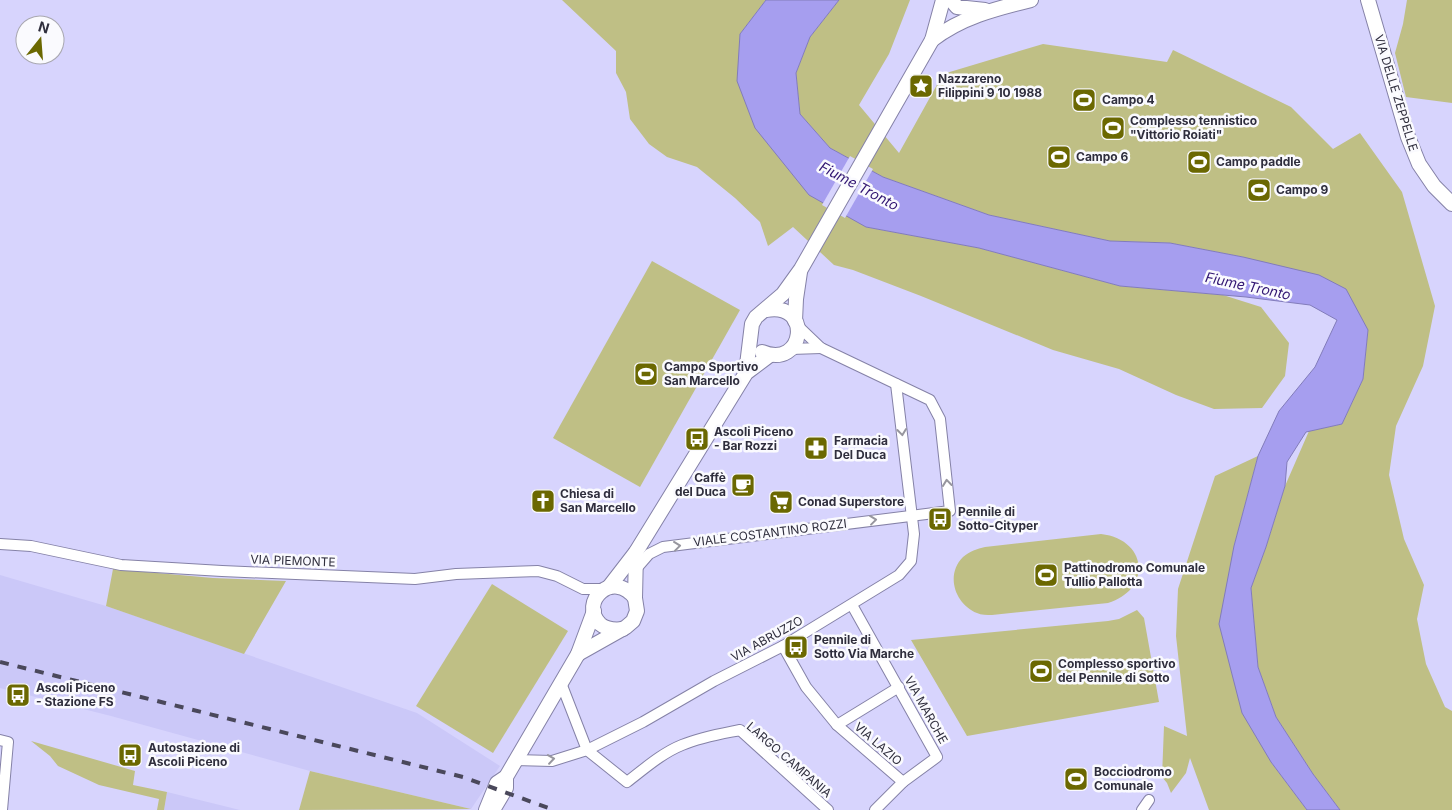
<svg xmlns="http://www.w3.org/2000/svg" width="1452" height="810" font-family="Inter,sans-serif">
<rect width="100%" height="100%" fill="#d7d4fd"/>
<g fill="#cbc8f8">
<path d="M0,575l106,31 311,107 83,53 -29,43 -161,-38 -199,-55 -111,-28z"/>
<path d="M167,792l73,18h-76z"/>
</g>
<g fill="#bfbf85">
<path d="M562,0h204l-26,34 126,193 113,21 141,38 103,9 38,12 28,36 -4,33 -23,32 -48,1 -38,-14 -57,-26 -66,-19 -132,-54 -68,-26 -19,-5 -41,-38 -25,19 -8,-24 -25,-24 -38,-31 -30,-10 -18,-13 -19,-25 -4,-27 -10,-19v-22z"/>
<path d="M839,0h71l-21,54 -30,51 40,48 44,-79 100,-30 124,18 6,-12 118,57 42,42 27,-16 42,59 33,114 -12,60 -27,60 -7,49 15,64 20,46 -7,34 9,45 19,43 7,4v99h-112l-27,-36 -37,-57 -18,-50 -7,-79 15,-41 19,-61 24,-55 33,-7 21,-45 5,-49 -125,-73 -73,-14 -60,-2 -121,-26 -106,-38 -53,-29 -30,-34 -4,-41 14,-36z"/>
<path d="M1407,0h45v103l-46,-6 -11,-44 8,-29z"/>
<path d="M652,261l88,49 -100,177 -87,-49z"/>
<path d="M1258,456l-24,90 37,216 36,48h-98l-19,-52 -4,15 -15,20 -4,-10 -5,-6 2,-51 23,10 -11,-100 2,-47 37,-113z"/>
<path d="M1101,534c46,5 52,55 7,69l-116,12c-5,0 -11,0 -15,-2 -22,-9 -32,-38 -14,-56 7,-6 14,-8 22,-10z"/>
<path d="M113,569l100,9 73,3 -42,73 -138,-48z"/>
<path d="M492,584l76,47 -75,122 -77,-47z"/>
<path d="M1137,610l7,8 15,84 -192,34 -56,-96 197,-19 11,-2z"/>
<path d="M31,741l104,30 -2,14 34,7 -3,18h-7l2,-11 -60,-14 -41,-19 -8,-10z"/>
<path d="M310,771l161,38 -172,1z"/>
</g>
<path fill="#a69eef" stroke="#827cba" d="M766,0h73l-29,37 -14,36 4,41 30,34 53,29 106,38 121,26 60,2 73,14 76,18 27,14 22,41 -5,49 -21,45 -36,8 -19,30 -2,24 -19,61 -15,41 7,79 18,50 37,57 27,36h-33l-36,-48 -29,-49 -23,-89 15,-78 24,-90 21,-45 36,-44 22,-47 -27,-15 -64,-8 -126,-11 -141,-38 -113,-21 -57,-32 -54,-67 -18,-47 3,-47z"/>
<path fill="#d7d4fd" d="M850,156l23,13 -28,49 -23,-13z"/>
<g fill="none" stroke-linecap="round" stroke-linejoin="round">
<g stroke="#8582a7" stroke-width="12">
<g id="street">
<path d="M791,349l30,-1"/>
<path d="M0,544l31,2 90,19 101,6 193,8 41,-5 82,-3 19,5 26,13h21"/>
<path d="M636,569l13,-15 14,-7 287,-36 -10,-92 -10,-19 -109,-52 -23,-22"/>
<path d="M852,605l85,152 -34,25 -28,28"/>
<path d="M783,646l23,41 31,38 66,57"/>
<path d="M561,683l26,67"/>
<path d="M837,725l62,-38"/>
<path d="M0,740l8,2 -6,68"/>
<path d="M587,750l40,32c17,-13 35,-29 55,-37 19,-8 38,-11 58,-15l88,80"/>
<path d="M515,760l37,1 35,-11 56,-28 71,-41 69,-35 116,-71 12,-14 3,-27 -18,-150"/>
<path d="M1142,810l7,-10"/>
</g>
</g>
<g stroke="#8582a7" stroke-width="16">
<g id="secondary">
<path d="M951,0l6,7 28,3"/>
<path d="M1368,0l40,137 11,27 15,22 18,18"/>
<path d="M932,40c30,-23 63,-31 99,-40"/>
<path d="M795,321l1,-22 4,-27"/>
<path d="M762,352c43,18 51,-51 4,-42"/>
<path d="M746,373l6,-49 4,-7 27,-23 18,-25 131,-229 11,-40"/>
<path d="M609,587l27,-35 110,-179 24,-18"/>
<path d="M623,629c-8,1 -16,1 -23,-5 -22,-22 13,-55 35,-26"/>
<path d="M578,654l48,-27 7,-6 4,-10 -2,-13 1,-46"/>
<path d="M486,810l11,-27 9,-6 72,-123 16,-43"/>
<path d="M493,810l13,-22v-11"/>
</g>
</g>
<use href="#street" stroke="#fff" stroke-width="10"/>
<use href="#secondary" stroke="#fff" stroke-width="14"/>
<path stroke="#4a485b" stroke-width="4" stroke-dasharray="9 9" stroke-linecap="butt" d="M0,662l463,115 91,33"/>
</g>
<defs><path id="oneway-chevron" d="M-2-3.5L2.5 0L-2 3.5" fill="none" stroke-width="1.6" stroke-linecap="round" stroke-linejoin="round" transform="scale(1.25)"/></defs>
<g stroke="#97969e">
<use href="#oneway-chevron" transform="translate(902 432) rotate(83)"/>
<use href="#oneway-chevron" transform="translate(947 483) rotate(-96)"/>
<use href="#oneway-chevron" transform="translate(873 520) rotate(-7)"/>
<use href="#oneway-chevron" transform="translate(677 546) rotate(-7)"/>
<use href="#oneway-chevron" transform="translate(551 759) rotate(-8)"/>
</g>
<defs>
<g id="sight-square" transform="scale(1.25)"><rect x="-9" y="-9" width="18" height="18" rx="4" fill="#6b6801" stroke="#fafafe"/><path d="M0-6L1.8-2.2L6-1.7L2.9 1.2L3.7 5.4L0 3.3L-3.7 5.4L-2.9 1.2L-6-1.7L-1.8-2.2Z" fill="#fff"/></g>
<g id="stadium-square" transform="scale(1.25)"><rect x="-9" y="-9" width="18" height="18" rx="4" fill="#6b6801" stroke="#fafafe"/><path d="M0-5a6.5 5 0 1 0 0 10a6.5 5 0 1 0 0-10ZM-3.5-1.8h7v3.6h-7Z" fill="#fff"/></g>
<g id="bus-square" transform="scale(1.25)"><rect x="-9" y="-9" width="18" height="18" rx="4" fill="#6b6801" stroke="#fafafe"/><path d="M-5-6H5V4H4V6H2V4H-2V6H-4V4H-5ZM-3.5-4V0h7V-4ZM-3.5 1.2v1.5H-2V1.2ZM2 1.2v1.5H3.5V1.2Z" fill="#fff"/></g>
<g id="pharmacy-square" transform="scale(1.25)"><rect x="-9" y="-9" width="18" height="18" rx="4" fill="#6b6801" stroke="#fafafe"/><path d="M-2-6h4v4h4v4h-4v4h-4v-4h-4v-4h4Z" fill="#fff"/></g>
<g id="cafe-square" transform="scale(1.25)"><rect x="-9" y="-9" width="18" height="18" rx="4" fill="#6b6801" stroke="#fafafe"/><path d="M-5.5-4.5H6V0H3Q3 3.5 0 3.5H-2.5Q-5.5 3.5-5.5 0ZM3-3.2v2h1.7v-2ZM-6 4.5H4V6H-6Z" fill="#fff"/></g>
<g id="church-square" transform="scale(1.25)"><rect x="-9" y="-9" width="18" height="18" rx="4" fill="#6b6801" stroke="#fafafe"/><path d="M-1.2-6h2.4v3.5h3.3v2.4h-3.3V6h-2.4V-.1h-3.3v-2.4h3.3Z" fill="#fff"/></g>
<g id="supermarket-square" transform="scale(1.25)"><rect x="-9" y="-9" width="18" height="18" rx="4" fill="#6b6801" stroke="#fafafe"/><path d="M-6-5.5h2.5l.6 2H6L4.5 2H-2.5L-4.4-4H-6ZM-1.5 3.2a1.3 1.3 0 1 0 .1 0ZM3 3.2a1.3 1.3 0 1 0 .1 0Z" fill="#fff"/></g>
</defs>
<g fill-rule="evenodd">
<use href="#sight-square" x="921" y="86"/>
<use href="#stadium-square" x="1084" y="100"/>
<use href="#stadium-square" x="1113" y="128"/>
<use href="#stadium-square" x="1059" y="157"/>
<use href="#stadium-square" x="1199" y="162"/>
<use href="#stadium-square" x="1259" y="190"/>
<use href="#stadium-square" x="646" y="374"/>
<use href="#bus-square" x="697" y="439"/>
<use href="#pharmacy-square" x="816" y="448"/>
<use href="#cafe-square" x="743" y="485"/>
<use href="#church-square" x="543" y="501"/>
<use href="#supermarket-square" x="781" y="502"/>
<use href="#bus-square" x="940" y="519"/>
<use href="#stadium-square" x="1046" y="575"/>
<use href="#bus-square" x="796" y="647"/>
<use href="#stadium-square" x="1041" y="671"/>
<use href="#bus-square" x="18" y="695"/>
<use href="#bus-square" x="130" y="755"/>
<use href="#stadium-square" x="1076" y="779"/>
</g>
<g text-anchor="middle" stroke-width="5" stroke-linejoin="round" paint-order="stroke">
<g font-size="12" font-weight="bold" fill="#2f2e3d" stroke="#fafafe" text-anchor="start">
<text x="938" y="83">Nazzareno<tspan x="938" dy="14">Filippini 9 10 1988</tspan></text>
<text x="1102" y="104">Campo 4</text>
<text x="1130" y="125">Complesso tennistico<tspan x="1130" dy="14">"Vittorio Roiati"</tspan></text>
<text x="1076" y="161">Campo 6</text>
<text x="1216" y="166">Campo paddle</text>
<text x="1276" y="194">Campo 9</text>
<text x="664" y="371">Campo Sportivo<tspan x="664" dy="14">San Marcello</tspan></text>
<text x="714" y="436">Ascoli Piceno<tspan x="714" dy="14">- Bar Rozzi</tspan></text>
<text x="834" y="445">Farmacia<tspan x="834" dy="14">Del Duca</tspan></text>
<text x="726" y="482" text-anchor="end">Caffè<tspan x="726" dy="14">del Duca</tspan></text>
<text x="560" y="498">Chiesa di<tspan x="560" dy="14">San Marcello</tspan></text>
<text x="798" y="506">Conad Superstore</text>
<text x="958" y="516">Pennile di<tspan x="958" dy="14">Sotto-Cityper</tspan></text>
<text x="1064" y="572">Pattinodromo Comunale<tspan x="1064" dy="14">Tullio Pallotta</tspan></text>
<text x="814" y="644">Pennile di<tspan x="814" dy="14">Sotto Via Marche</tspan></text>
<text x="1058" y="668">Complesso sportivo<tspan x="1058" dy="14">del Pennile di Sotto</tspan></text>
<text x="36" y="692">Ascoli Piceno<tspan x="36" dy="14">- Stazione FS</tspan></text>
<text x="148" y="752">Autostazione di<tspan x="148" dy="14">Ascoli Piceno</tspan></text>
<text x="1094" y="776">Bocciodromo<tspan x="1094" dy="14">Comunale</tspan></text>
</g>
<g font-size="12" fill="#2f2e3d" stroke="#fafafe">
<text transform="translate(1396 93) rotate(73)" y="4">VIA DELLE ZEPPELLE</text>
<text transform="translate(770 533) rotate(-7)" y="4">VIALE COSTANTINO ROZZI</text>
<text transform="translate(293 561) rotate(2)" y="4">VIA PIEMONTE</text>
<text transform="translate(767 639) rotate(-29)" y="4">VIA ABRUZZO</text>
<text transform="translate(926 710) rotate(61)" y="4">VIA MARCHE</text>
<text transform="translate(878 744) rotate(41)" y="4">VIA LAZIO</text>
<text transform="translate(789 760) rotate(41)" y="4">LARGO CAMPANIA</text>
</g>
<g font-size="14" font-style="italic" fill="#301471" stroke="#fafafe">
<text transform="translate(859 186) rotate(28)" y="5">Fiume Tronto</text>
<text transform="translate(1248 286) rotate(12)" y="5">Fiume Tronto</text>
</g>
</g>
<g transform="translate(40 40) rotate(17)"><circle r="24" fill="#fafafe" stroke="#a9a8b1"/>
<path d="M0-4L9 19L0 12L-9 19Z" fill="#6b6801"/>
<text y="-8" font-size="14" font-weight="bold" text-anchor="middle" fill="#2f2e3d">N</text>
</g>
</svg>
